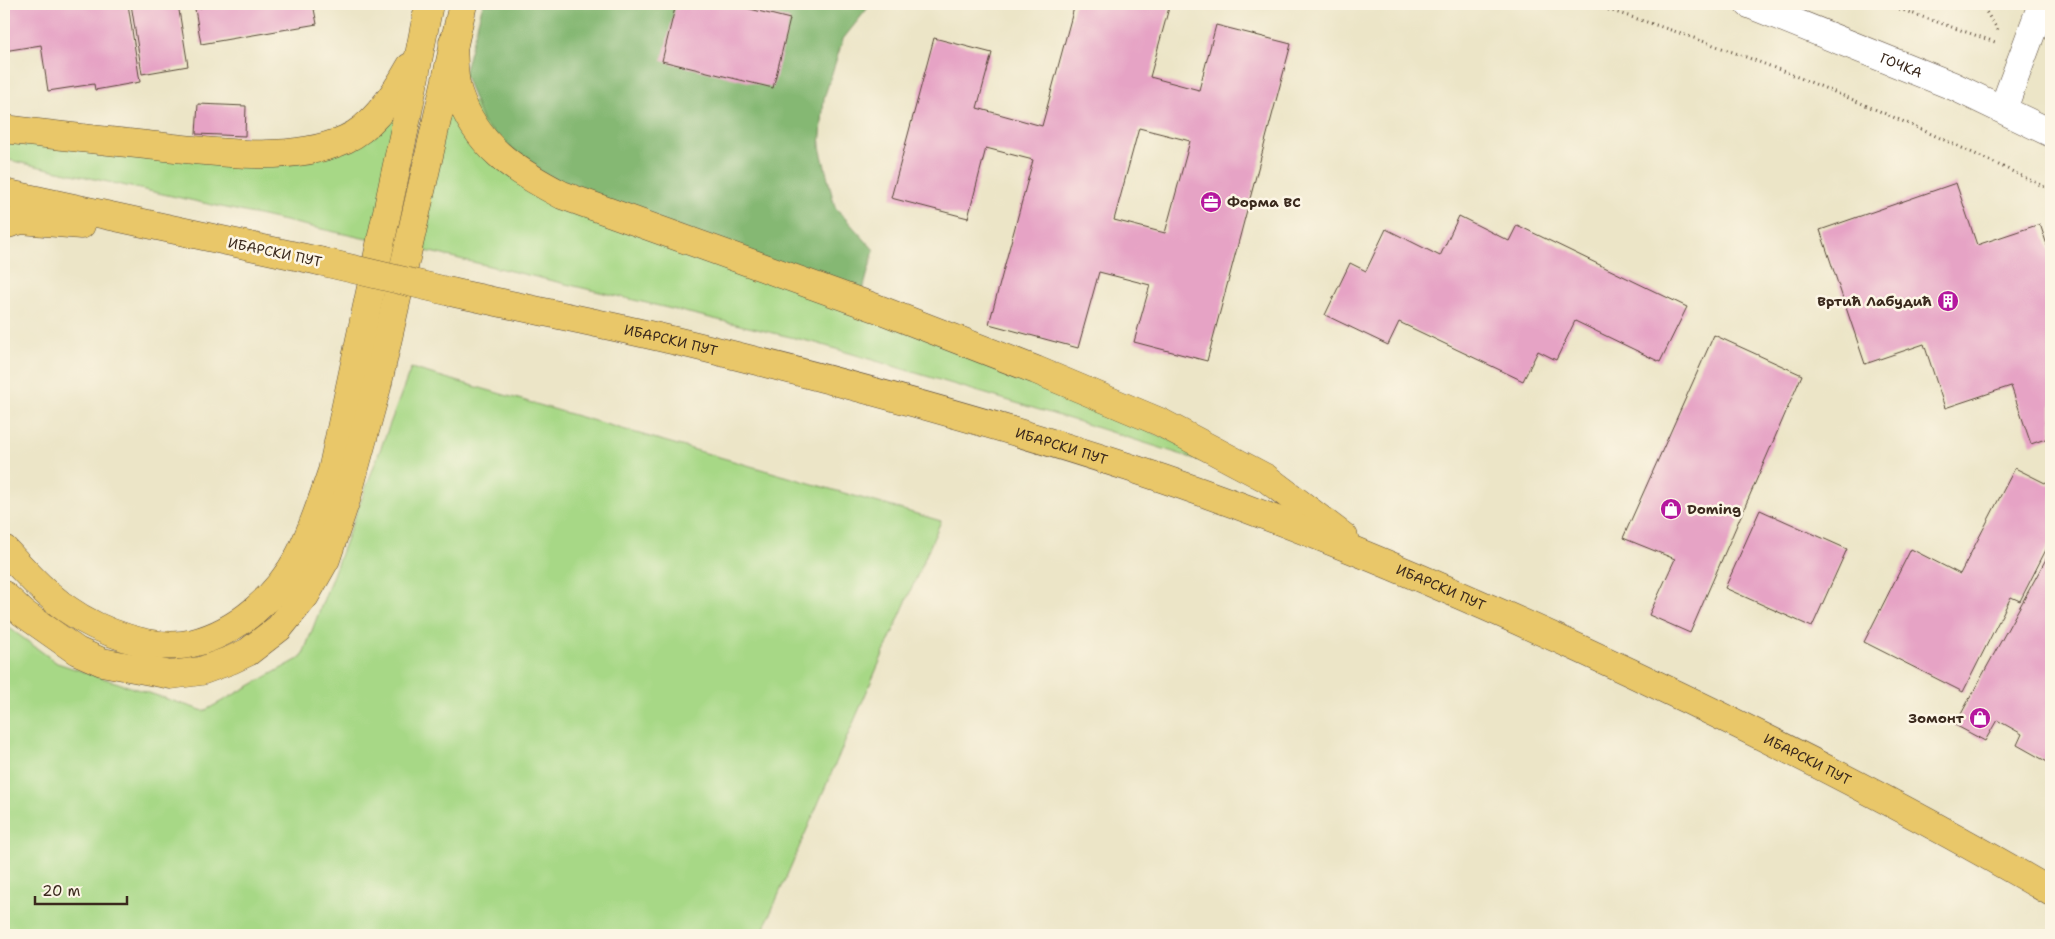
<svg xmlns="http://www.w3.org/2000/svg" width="2055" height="939" font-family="'Shantell Sans',sans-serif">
<rect width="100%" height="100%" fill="#fcf5e5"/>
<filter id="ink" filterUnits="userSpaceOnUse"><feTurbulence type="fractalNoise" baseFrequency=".02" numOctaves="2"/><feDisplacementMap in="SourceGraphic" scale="10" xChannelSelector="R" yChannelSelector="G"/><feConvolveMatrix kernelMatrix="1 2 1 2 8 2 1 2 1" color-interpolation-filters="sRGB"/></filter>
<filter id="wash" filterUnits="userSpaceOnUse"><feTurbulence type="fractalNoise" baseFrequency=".0096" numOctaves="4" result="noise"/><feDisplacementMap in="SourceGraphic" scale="20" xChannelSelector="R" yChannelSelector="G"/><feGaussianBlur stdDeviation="1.12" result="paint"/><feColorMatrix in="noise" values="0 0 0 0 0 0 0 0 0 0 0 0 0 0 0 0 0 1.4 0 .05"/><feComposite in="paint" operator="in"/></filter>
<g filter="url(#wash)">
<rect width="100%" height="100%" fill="#ece5c7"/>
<g fill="#a7d886" stroke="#718152">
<path d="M449,90l521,265 252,107 -2,5 -147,-47 -257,-77 -407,-96z"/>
<path d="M402,100l-26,141 -372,-82v-20l251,25z"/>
<path d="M411,368l530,153 -180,414h-757v-311l53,39 147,48 98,-54z"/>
</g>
<path fill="#85b873" stroke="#607148" d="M483,4h388l-28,35 -19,59 -4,49 15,60 39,43 -12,44 -314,-114 -65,-57 -19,-50z"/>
<g id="blocks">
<g fill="#e6a3c5" fill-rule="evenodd">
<path d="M4,4h124l12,78 -45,8 -1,-6 -46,7 -7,-46 -37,6z"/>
<path d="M131,4h47l10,62 -46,8z"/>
<path d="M200,4h113l4,20 -116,20 -6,-35 6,-1z"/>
<path d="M676,4h66v3l48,12 -17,69 -111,-27z"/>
<path d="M1075,4h95l-20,73 49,13 17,-65 75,19 -84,317 -73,-19 16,-57 -51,-13 -21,76 -89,-24 44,-164 -47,-12 -18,70 -77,-20 43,-160 58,15 -15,55 65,18zM1139,128l51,13 -25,92 -51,-13z"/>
<path d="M198,104l48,2 -1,30 -49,-2z"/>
<path d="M1956,183l21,62 63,-21 11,33v180l-20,7 -20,-58 -66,22 -21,-64 -59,20 -45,-134z"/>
<path d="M1459,216l50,25 8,-16 170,82 -27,55 -85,-41 -19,39 -18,-9 -15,30 -124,-59 -11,23 -63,-30 25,-52 16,8 20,-42 54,27z"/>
<path d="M1714,335l88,40 -112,258 -41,-18 26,-56 -52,-21z"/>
<path d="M2015,468l36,18v54l-31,61 -9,-4 -48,95 -99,-50 47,-93 49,25z"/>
<path d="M1760,510l87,39 -35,78 -87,-39z"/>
<path d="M2051,550v214l-34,-19 5,-11 -25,-14 -12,21 -30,-16z"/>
</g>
</g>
</g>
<g filter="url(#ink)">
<use href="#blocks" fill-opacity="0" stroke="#564637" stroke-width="1"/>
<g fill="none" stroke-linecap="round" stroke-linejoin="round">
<g stroke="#564637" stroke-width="29">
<g id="minor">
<path id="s1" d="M1749,4l204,82 98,47"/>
<path d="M2003,109l39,-105"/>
</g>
</g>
<g stroke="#564637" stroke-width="29">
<g id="major">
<path d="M453,42c1,17 0,35 5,50 18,54 56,78 104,103l314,113 160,62 124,52 106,56 78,59"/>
<path d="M4,129c47,6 95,11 143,16 60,6 143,20 199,-6 27,-12 50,-47 64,-72"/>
<path d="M4,193l315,68"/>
<path d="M4,225l17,-5 60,5"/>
<path id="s2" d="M451,292c90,20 181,37 270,60 136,34 273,71 407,115 153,50 301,113 448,180 162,75 322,155 475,245"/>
<path d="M4,549c20,21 39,43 63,60 31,22 87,44 126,34 45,-11 84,-47 106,-87 14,-27 23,-56 33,-85l72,-339 25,-128"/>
<path d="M4,595l19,18 54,38 25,11 69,13 30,-4 30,-11 17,-8 31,-24 26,-32 21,-37 21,-62 30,-110 86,-383"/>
</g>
</g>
<g stroke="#564637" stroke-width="3" stroke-dasharray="1 4" stroke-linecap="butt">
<path d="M1589,4c159,47 313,114 462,186"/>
<path d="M1885,4l113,39"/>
<path d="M1981,4l19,29"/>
</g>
<use href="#minor" stroke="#fff" stroke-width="28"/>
<use href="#major" stroke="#e9c769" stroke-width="28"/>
<g stroke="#564637" stroke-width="29" stroke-linecap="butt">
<path id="major-bridge" d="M319,261l132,31"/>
</g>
<use href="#major-bridge" stroke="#e9c769" stroke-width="28"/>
</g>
</g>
<defs>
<g id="office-disc" transform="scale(1.125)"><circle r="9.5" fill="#b5179e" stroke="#fcf5e5"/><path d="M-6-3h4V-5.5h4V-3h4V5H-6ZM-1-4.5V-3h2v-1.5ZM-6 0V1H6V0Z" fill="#fff"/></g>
<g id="building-disc" transform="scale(1.125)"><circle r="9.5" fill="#b5179e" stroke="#fcf5e5"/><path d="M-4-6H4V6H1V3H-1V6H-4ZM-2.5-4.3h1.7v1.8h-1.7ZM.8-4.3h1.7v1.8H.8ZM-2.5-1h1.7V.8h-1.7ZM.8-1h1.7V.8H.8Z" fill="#fff"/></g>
<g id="shop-disc" transform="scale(1.125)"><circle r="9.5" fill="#b5179e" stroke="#fcf5e5"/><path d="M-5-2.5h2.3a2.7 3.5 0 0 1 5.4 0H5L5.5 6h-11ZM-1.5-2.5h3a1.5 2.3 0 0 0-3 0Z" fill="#fff"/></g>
</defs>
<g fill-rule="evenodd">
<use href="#office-disc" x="1211" y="202"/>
<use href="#building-disc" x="1948" y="301"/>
<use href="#shop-disc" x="1671" y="509"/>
<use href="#shop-disc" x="1980" y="718"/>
</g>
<g text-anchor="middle" stroke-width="5" stroke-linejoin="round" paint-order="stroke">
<g font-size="14" fill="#3b2a1e" stroke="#fcf5e5">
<text dy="5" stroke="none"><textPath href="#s1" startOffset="164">ГОЧКА</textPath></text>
<text transform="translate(275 252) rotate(12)" y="5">ИБАРСКИ ПУТ</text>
<text dy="5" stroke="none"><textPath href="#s2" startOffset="225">ИБАРСКИ ПУТ</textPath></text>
<text dy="5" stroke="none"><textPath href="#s2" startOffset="630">ИБАРСКИ ПУТ</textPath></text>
<text dy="5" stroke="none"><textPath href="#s2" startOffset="1035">ИБАРСКИ ПУТ</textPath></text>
<text dy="5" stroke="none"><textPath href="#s2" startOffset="1440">ИБАРСКИ ПУТ</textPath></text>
</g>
<g font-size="14" font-weight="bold" fill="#3b2a1e" stroke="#fcf5e5" text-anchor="start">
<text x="1227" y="207">Форма ВС</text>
<text x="1932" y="306" text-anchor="end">Вртић Лабудић</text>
<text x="1687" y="514">Doming</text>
<text x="1964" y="723" text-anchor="end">Зомонт</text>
</g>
</g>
<rect width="2055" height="939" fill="none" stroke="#fcf5e5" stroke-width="20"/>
<path d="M35 896v8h92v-8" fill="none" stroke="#3b2a1e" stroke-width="2.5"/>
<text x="42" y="896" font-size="15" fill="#3b2a1e" stroke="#fcf5e5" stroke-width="4" paint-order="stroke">20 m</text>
</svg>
